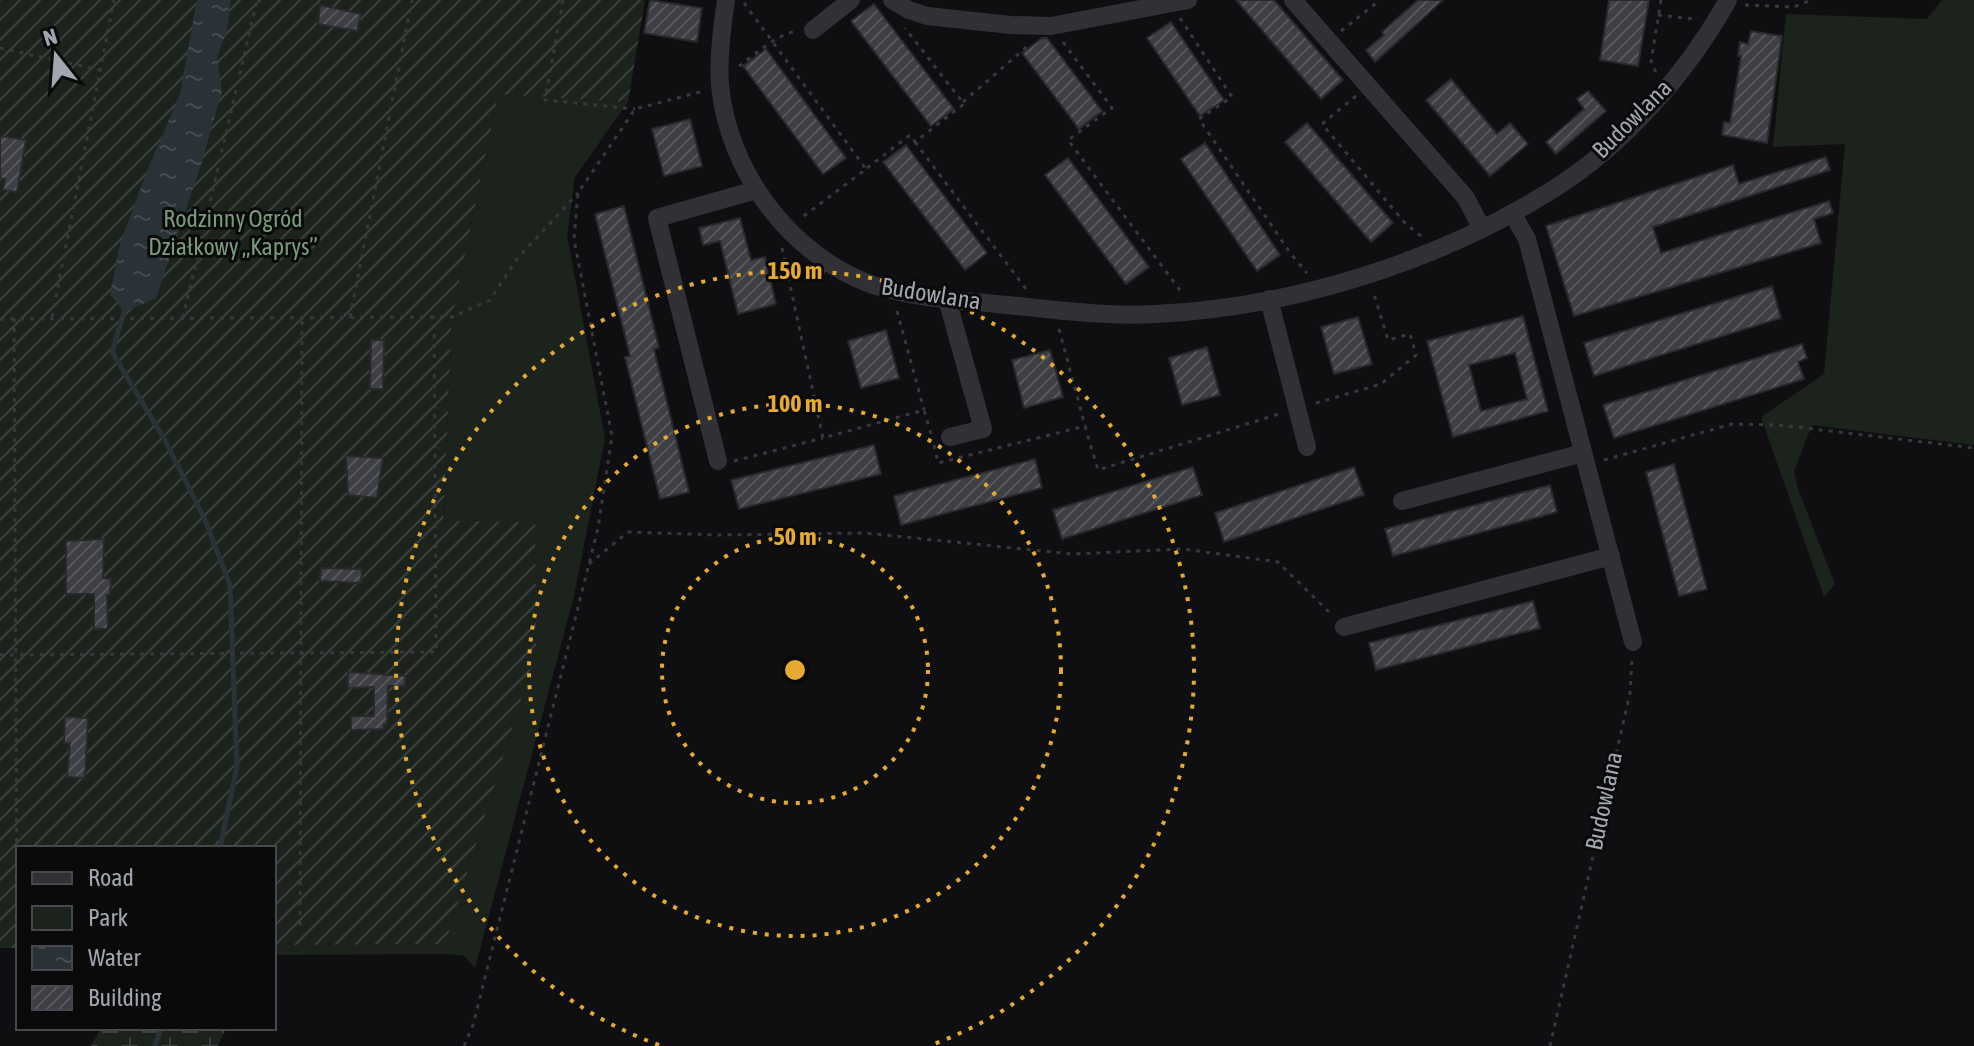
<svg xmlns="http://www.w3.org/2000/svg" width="1974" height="1046" font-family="'Asap Condensed',sans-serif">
<defs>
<pattern id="wetland-marsh" width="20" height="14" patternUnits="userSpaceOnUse" patternTransform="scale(2)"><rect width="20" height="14" fill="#1c231d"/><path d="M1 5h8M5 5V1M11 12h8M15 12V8" fill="none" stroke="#3a403b"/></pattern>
<pattern id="garden-furrows" width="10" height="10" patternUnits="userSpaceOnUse" patternTransform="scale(2)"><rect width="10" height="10" fill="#1c231d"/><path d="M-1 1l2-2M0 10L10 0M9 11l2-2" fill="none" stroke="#3a403b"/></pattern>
<pattern id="water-ripples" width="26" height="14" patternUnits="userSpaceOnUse" patternTransform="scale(2)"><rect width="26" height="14" fill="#2a3238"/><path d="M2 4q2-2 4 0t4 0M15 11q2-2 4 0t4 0" fill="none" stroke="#464d52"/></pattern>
<pattern id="building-hatch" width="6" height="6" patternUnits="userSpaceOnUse" patternTransform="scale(2)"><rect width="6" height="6" fill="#3e3f44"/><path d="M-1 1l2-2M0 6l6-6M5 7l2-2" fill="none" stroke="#57585d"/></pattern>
</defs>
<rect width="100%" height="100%" fill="#0f0f11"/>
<g fill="#1c231d">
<path d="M1942,0h32v445l-162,-20 -18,46 4,18 37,95 -11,13 -63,-180 63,-43 21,-230 -72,3 13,-133 141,5z"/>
<path d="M498,93l130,9 -53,75 -8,58 38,203 -31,158 -99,372 -11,-12 -16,-2 -174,1v-10l171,-2 -2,-421 9,-205z"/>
</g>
<path fill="url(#wetland-marsh)" d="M101,1028h125l-8,18h-127z"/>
<path fill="url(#garden-furrows)" d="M0,0h645l-17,102 -130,-8 -46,223 -9,204 92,1 1,128 -91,294 -171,1v-97h-256v100h-18z"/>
<path fill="url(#water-ripples)" d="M197,0h34l-4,29 -10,29 5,33 -22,77 -44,130 -32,14 -14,-18 10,-50 27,-73 33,-77z"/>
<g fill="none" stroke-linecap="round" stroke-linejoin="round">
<g stroke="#2a3238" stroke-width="5">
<path d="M124,312l-12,40 54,90 39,78 25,65 7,182 -17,81"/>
<path d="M155,1046l6,-18"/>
</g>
</g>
<g fill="url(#building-hatch)" stroke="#29292c" stroke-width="2" fill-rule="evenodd">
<path d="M650,0l52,8 -5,34 -53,-9z"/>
<path d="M1236,0h38l69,80 -22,19z"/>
<path d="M1418,0h25l-68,62 -9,-12 18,-15 -2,-3z"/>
<path d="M1609,0h40l-11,66 -38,-6z"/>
<path d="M874,4l80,105 -23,17 -80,-105z"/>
<path d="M320,5l41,9 -4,17 -39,-7z"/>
<path d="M1171,22l53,78 -24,16 -53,-78z"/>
<path d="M1751,31l31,5 -15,107 -45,-8 2,-13 6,1 11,-67h-3l2,-14 8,2z"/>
<path d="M1042,38h5l55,73 -23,18 -57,-76z"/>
<path d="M766,49l80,109 -23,16 -80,-108z"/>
<path d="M1451,79l46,55 13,-11 18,21 -38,32 -64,-76z"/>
<path d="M1588,91l18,20 -50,43 -10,-12 38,-33 -7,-10z"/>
<path d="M690,119l12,47 -38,10 -12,-47z"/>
<path d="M1307,123l86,100 -22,19 -86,-100z"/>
<path d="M0,136l26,4 -9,52 -14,-2 2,-11 -5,-1z"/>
<path d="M1205,143l75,112 -23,16 -76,-112z"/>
<path d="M906,145l81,108 -22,17 -82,-108z"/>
<path d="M1826,157l4,13 -177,57 8,26 168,-52 4,12 -19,6 7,24 -247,73 -28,-90 187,-61 6,19z"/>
<path d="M1068,158l81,109 -23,17 -81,-109z"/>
<path d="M624,206l35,142 -5,1 35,143 -29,7 -35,-142 5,-1 -35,-142z"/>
<path d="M740,218l11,42 14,-3 11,47 -38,10 -18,-73 -17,4 -4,-17z"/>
<path d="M1772,286l9,32 -187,58 -10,-33z"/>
<path d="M1523,316l25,95 -95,26 -26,-96zM1515,353l12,46 -46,12 -12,-46z"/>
<path d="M1358,317l14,47 -38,10 -13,-47z"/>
<path d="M886,330l13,48 -38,10 -13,-47z"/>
<path d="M371,340h13l-1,49h-13z"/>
<path d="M1802,344l5,14 -9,4 6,17 -190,59 -11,-33z"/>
<path d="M1207,347l13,48 -38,10 -13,-47z"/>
<path d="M1050,350l13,47 -39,11 -12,-48z"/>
<path d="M874,445l7,29 -142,35 -8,-29z"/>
<path d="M346,456l37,2 -6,40 -29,-3z"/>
<path d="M1035,459l7,29 -141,37 -7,-29z"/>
<path d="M1674,464l33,125 -28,7 -33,-124z"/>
<path d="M1193,467l9,28 -140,44 -9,-29z"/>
<path d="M1354,467l10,28 -140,47 -9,-29z"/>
<path d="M1550,485l7,27 -164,44 -8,-27z"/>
<path d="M104,539l-1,39 8,1 -1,16h-3l1,34h-14v-35h-28v-53z"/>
<path d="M321,568l41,1 -1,14 -41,-2z"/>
<path d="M1533,601l7,27 -164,42 -7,-27z"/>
<path d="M348,672l57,4v10h-17l-1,39 -3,-1v5l-33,1v-14h23v-29l-26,1z"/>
<path d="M65,717l23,1 -3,60 -18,-1 3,-34h-6z"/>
</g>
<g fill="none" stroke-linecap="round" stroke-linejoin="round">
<g stroke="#37383c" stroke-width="3" stroke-dasharray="4 6" stroke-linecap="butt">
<path d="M563,0l-18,100 90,9"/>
<path d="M744,3l122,166 -66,50"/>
<path d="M1745,5l49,2 17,-7"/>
<path d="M1658,15l36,4"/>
<path d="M1180,18l52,79 -33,22 92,135 16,19"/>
<path d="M1341,31l34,-27 2,-4"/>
<path d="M1063,42l49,66 -44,32 114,153"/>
<path d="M0,48l100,22"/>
<path d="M739,66c17,-12 38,-32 58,-35"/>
<path d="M1656,72l-5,-10 10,-62"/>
<path d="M1356,96l-34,28 82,98 18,15"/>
<path d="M963,102l67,-58"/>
<path d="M915,142l111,147"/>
<path d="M867,168l43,-33 5,7 49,-38 -59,-76"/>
<path d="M782,248l41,190 101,-28 7,24"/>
<path d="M897,311l27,99"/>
<path d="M52,317l62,-317"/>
<path d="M350,317l62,-317"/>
<path d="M14,318l3,602"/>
<path d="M183,318l74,-318"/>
<path d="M0,319l452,-2 38,-17 27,-41 61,-66"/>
<path d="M1059,329l26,97"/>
<path d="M1316,403l65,-19 35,-29 -6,-21 -22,6 -15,-49"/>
<path d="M934,445l4,18 147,-37 13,44 184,-57"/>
<path d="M1604,460l128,-36 47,1 195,23"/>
<path d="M734,461l89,-23"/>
<path d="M589,564l39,-32 89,3 148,-2 207,21 111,-5 95,13 55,54"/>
<path d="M0,655l436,-3 -2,-335"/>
<path d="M300,925l2,-608"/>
<path d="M464,1046l9,-21 125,-497 14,-92 -38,-197 4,-46 57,-84 69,-18"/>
<path d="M1550,1046l80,-353 2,-34"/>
</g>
<g stroke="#313135" stroke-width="18">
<path d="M726,0c-4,28 -8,57 -6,85 8,87 71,171 153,200 40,13 83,15 124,19 53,5 105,13 158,10 136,-6 286,-53 400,-126 71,-45 132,-115 173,-188"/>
<path d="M892,0l17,10 18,6 84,9 40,1 137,-26"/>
<path d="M1293,0l173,198 16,31"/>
<path d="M813,30l38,-30"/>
<path d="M1512,213l15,26 106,403"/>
<path d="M947,299l36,130 -33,8"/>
<path d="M1269,299l38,148"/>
<path d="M718,461l-61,-243 99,-28"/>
<path d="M1402,501l181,-48"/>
<path d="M1344,627l267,-71"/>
</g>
</g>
<g fill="none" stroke="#e6aa32" stroke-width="4" stroke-dasharray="4 8">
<circle cx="795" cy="670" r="133"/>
<circle cx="795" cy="670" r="266"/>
<path d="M659 1045A399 399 0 1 1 931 1045"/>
</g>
<g text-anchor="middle" stroke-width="6" stroke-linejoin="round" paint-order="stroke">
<g font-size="24" fill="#a1a6b1" stroke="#0a0a0b">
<text transform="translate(1632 119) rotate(-45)" y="8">Budowlana</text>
<text transform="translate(931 294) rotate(9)" y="8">Budowlana</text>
<text transform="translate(1604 801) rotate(-78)" y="8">Budowlana</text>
</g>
<g font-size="24" fill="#799b7b" stroke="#0a0a0b">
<text x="233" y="227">Rodzinny Ogród<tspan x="233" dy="28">Działkowy „Kaprys”</tspan></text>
</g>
</g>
<circle cx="795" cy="670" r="12" fill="#e6aa32" stroke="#0a0a0b" stroke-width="4"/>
<g font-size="24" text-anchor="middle" font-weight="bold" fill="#e6aa32" stroke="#0a0a0b" stroke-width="6" stroke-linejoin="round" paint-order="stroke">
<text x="795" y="279">150 m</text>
<text x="795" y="412">100 m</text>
<text x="795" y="545">50 m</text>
</g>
<rect x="16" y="846" width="260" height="184" fill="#0a0a0b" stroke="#46484d" stroke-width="2"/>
<rect x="32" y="872" width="40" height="12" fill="#313135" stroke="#46484d" stroke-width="2"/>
<text x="88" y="886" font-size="24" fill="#a1a6b1">Road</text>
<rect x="32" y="906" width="40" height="24" fill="#1c231d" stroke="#46484d" stroke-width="2"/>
<text x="88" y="926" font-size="24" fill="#a1a6b1">Park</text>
<rect x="32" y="946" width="40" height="24" fill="url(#water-ripples)" stroke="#46484d" stroke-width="2"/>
<text x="88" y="966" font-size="24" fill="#a1a6b1">Water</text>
<rect x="32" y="986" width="40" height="24" fill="url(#building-hatch)" stroke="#46484d" stroke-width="2"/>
<text x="88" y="1006" font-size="24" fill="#a1a6b1">Building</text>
<g transform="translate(56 56) rotate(343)" stroke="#0a0a0b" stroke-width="6" paint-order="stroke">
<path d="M0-6L14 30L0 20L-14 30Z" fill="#a1a6b1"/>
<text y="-12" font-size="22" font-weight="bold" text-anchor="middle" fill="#a1a6b1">N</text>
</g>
</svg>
